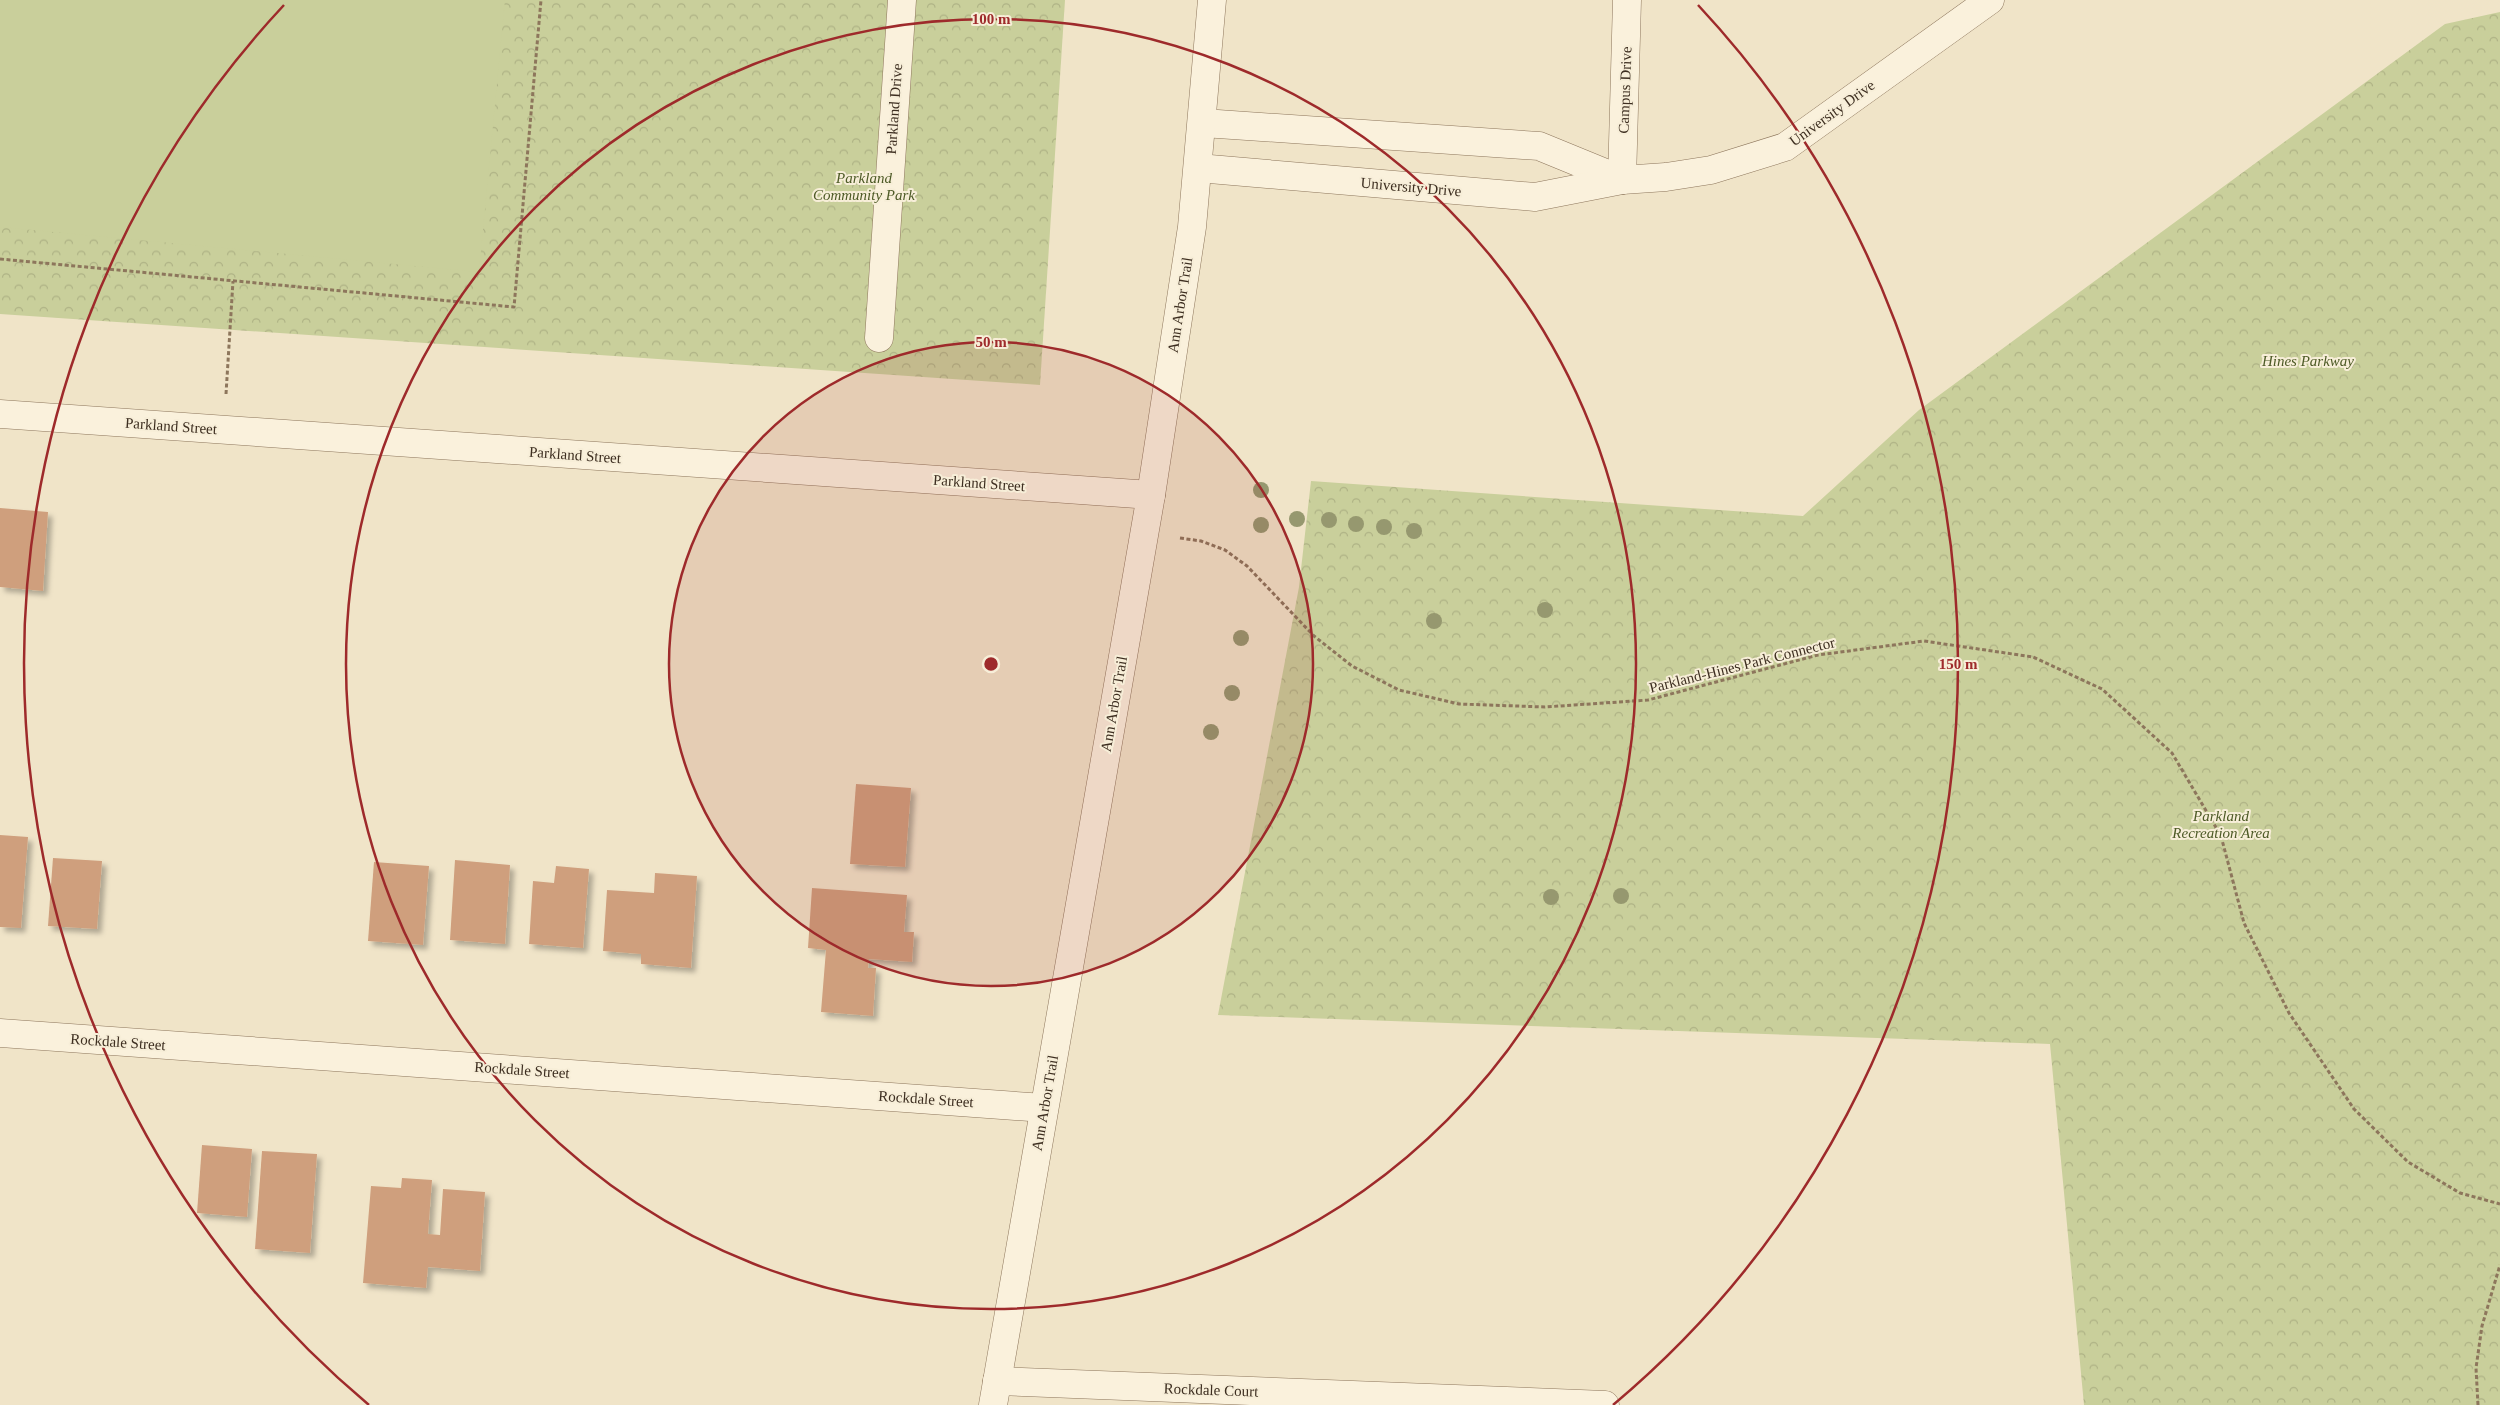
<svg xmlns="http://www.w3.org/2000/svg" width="2500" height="1405" font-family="Georgia,serif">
<defs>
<pattern id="park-crowns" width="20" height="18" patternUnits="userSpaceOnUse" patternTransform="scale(1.25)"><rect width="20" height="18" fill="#c9cf9b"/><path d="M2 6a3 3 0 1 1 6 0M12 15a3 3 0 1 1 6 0" fill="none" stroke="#aeb285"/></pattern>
<filter id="shadow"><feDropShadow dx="4.5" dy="4.5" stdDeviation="2.5" flood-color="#0004"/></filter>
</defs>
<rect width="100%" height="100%" fill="#f0e4c8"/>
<g fill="url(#park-crowns)">
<path d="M0,0h1065l-25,385 -1040,-71z"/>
<path d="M2500,12v1393h-416l-34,-361 -832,-29 81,-428 12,-106 492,35 116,-106 526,-386z"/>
</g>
<path fill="#c9cf9b" d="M0,0h505l-26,272 -479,-45z"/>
<g fill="#cf9f7d" filter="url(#shadow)">
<path d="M0,508l48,4 -5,79 -43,-4z"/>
<path d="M856,784l55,4 -6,79 -55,-3z"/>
<path d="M0,835l28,2 -7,91 -21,-1z"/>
<path d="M53,858l49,3 -5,68 -49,-3z"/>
<path d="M455,860l55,5 -5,79 -55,-4z"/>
<path d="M374,862l55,4 -6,79 -55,-4z"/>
<path d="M556,866l33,3 -6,79 -54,-4 4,-63 21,2z"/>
<path d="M655,873l42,3 -6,92 -50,-4v-10l-38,-3 4,-61 47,3z"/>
<path d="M812,888l95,7 -3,37h10l-2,30 -43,-3 -1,9h8l-3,48 -52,-4 5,-62 -18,-2z"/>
<path d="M202,1145l50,4 -5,68 -50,-4z"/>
<path d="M262,1151l55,3 -7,99 -55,-4z"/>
<path d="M402,1178l30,2 -4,54 12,1 3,-46 42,3 -5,79 -52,-4 -2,21 -63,-5 8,-97 30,2z"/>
</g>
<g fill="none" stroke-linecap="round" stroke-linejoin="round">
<g stroke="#8d765c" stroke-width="29">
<g id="minor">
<path d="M1203,123l336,23 83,34"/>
<path d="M1198,168l337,29 87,-17 44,-3 45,-7 74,-23 205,-147"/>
<path d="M1622,180l5,-180"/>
<path d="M879,338l23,-338"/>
<path d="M0,414l1151,81"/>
<path d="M0,1033l1044,75"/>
<path d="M997,1381l608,24"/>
</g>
</g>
<g stroke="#8d765c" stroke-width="29">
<path id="tertiary" d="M993,1405l158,-910 41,-268 20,-227"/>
</g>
<g stroke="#8d765c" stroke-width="3" stroke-dasharray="4 2.5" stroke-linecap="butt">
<path d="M0,259l514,48 27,-307"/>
<path d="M226,394l7,-113"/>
<path d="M1180,538l21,3 24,9 22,16 67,70 38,30 47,24 60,14 86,3 103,-7 170,-45 106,-14 109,16 69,32 70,64 49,83 23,87 45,90 65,96 54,53 52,31 40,11"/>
<path d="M2478,1405l-2,-37 6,-42 18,-61"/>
</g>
<use href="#minor" stroke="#faf1dc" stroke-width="28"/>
<use href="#tertiary" stroke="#faf1dc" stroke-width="28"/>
</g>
<g fill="#96986f">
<circle cx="1261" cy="490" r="8"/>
<circle cx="1297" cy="519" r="8"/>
<circle cx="1329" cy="520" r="8"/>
<circle cx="1356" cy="524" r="8"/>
<circle cx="1261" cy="525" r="8"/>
<circle cx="1384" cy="527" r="8"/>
<circle cx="1414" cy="531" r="8"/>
<circle cx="1545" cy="610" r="8"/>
<circle cx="1434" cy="621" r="8"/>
<circle cx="1241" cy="638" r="8"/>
<circle cx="1232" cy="693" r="8"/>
<circle cx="1211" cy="732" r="8"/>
<circle cx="1621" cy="896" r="8"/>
<circle cx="1551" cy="897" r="8"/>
</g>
<circle cx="991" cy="664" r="322" fill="#9e2a2b" fill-opacity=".12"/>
<g fill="none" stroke="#9e2a2b" stroke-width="2.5">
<circle cx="991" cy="664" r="322"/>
<circle cx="991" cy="664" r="645"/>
<path d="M369 1405A967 967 0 0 1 284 5M1698 5A967 967 0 0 1 1613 1405"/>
</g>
<g text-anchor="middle" stroke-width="4" stroke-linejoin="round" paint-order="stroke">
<g font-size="15" fill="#3d2e20" stroke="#f7eed8">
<text transform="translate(1625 90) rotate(-88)" y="5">Campus Drive</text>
<text transform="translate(894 109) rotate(-86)" y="5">Parkland Drive</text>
<text transform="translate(1832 113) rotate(-36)" y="5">University Drive</text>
<text transform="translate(1411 187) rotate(5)" y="5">University Drive</text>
<text transform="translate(1180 305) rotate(-81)" y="5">Ann Arbor Trail</text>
<text transform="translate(171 426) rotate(4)" y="5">Parkland Street</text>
<text transform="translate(575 455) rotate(4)" y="5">Parkland Street</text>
<text transform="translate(979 483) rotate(4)" y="5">Parkland Street</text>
<text transform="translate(1742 665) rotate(-14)" y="5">Parkland-Hines Park Connector</text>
<text transform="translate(1114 704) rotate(-80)" y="5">Ann Arbor Trail</text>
<text transform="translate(118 1042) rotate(4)" y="5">Rockdale Street</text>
<text transform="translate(522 1070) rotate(4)" y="5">Rockdale Street</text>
<text transform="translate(926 1099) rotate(4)" y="5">Rockdale Street</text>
<text transform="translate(1045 1103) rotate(-80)" y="5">Ann Arbor Trail</text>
<text transform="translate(1211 1390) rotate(2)" y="5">Rockdale Court</text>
</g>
<g font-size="15" font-style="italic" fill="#4d5a26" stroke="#f7eed8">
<text x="864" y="183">Parkland<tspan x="864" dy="17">Community Park</tspan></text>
<text x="2308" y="366">Hines Parkway</text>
<text x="2221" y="821">Parkland<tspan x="2221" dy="17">Recreation Area</tspan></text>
</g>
</g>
<circle cx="991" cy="664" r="8" fill="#9e2a2b" stroke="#f7eed8" stroke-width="2.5"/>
<g font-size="15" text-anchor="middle" font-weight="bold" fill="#9e2a2b" stroke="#f7eed8" stroke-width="4" stroke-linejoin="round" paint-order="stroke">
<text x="991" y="24">100 m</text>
<text x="991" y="347">50 m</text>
<text x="1958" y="669">150 m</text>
</g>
</svg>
